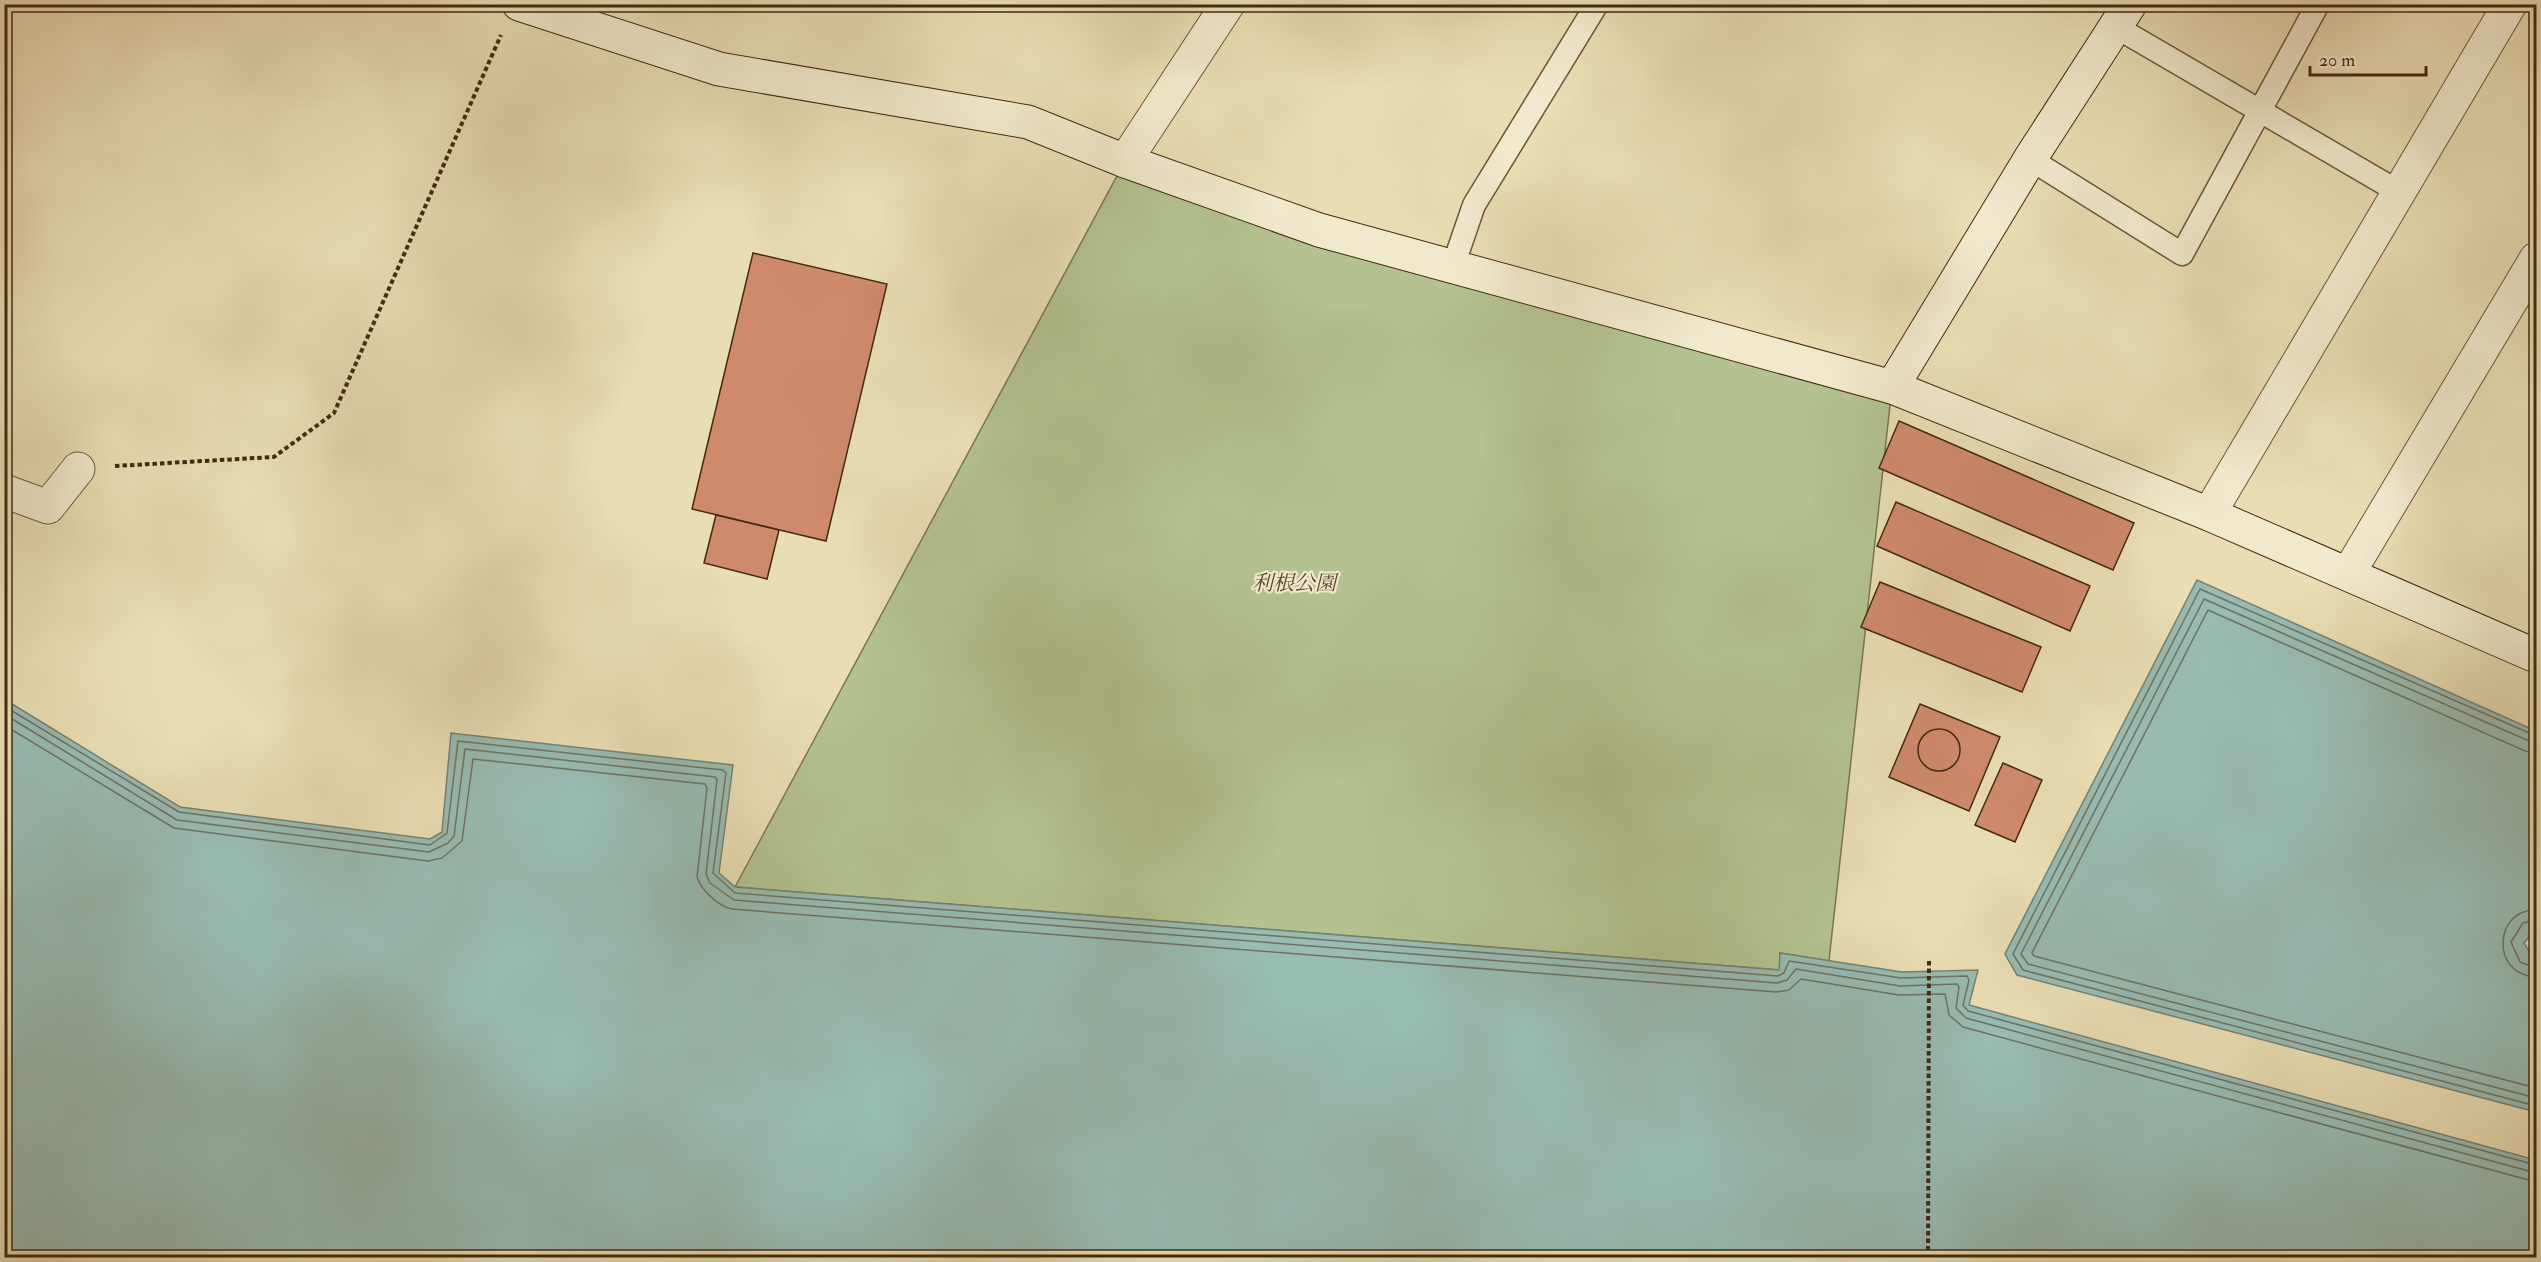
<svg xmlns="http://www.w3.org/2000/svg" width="2541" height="1262" font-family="'IM FELL Double Pica','Noto Serif JP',serif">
<rect width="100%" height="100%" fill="#e9ddb3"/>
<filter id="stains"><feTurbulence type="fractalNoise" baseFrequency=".00333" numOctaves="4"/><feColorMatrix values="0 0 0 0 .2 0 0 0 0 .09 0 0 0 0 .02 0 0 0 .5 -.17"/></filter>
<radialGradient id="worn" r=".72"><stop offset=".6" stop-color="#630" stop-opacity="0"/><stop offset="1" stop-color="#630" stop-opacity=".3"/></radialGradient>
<path fill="#b3c290" stroke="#7b7650" stroke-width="1.5" d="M1125,161l767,226 -63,574 -49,-8v17l-1045,-83z"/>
<g fill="#98bbb2" stroke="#768172" stroke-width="1.5">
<path d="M2197,580l339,151v202h-4l-8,10 6,10 6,2v157l-519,-137 -12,-21z"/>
<path d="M4,699l176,108 250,32 12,-7 9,-99 282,32 -14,108 16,14 1044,83 1,-17 122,19 76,-2 -9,35 567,155v97h-2531z"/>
</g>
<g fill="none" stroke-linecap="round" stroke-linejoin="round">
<g stroke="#6e7262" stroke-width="1.5">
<path d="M4,706l175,106 251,33 17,-12 11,-92 265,29 3,3 -13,100 22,20 1043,83 6,-3 5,-12 112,17 66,-2 2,4 -6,25 5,6 568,154"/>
<path d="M4,714l173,106 252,32 19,-9 6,-7 11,-87 250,28 2,3 -11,94 4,9 24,17 1043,83 10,-3 9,-11 104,17 57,-2 2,3 -3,21 10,10 570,155"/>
<path d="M4,725l170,103 254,33 14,-3 20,-17 11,-82 232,25 2,4 -10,89c5,14 21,29 35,32l1044,83 13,-2 12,-11 98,16 46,-1 4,21 14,12 573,155"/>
<path d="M2536,736l-336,-147 -187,365 10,16 513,136"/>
<path d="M2536,744l-332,-145 -183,355 7,10 508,134"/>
<path d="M2536,753l-11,-2 -317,-141 -176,343 2,3 502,132"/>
<path d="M2536,910c-42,-1 -46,65 0,67"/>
<path d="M2536,920l-13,3 -12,19 9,20 16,6"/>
</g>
</g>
<g fill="#cf8a6c" stroke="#432a11" stroke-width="1.5">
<path d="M753,253l134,31 -61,257 -134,-32z"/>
<path d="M1899,421l235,102 -21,47 -234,-102z"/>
<path d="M1896,502l194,84 -20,45 -193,-85z"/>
<path d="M716,515l63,15 -12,49 -63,-16z"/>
<path d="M1880,582l161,65 -19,45 -161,-65z"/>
<path d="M1920,704l80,33 -31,74 -80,-34z"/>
<circle cx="1939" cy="750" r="21"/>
<path d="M2003,763l39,17 -27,62 -40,-17z"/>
</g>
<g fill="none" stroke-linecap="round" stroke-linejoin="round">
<g stroke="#6c573a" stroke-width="25">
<g id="lane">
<path d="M2116,27l283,165"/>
<path d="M2030,159l152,95 136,-250"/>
<path d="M1453,266l21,-61 123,-201"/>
</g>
</g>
<g stroke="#6c573a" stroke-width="35">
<g id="street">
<path d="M1125,161l103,-157"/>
<path d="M4,491l44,16 30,-38"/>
<path d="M2209,514l301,-510"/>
<path d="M2348,574l188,-315"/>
</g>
</g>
<g stroke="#432a11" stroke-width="35">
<g id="secondary">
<path d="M519,4l200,65 309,53 97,39 194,69 573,157 317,127 327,142"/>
<path d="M1892,387l138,-228 100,-155"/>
</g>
</g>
<g stroke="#432a11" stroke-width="4" stroke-dasharray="4.5 3" stroke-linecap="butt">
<path d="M115,466l159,-9 60,-44 167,-378"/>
<path d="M1928,1258l1,-300"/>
</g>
<use href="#lane" stroke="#f1e9ce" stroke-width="22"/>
<use href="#street" stroke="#f1e9ce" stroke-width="33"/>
<use href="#secondary" stroke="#f1e9ce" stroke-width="33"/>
</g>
<g text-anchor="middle" stroke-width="4.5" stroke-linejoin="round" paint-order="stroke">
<g font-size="21" font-style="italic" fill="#59482a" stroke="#f1e9ce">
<text x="1294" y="590">利根公園</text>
</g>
</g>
<rect width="2541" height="1262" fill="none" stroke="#e9ddb3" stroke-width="24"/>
<rect x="6" y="6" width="2529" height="1250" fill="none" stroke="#432a11" stroke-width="3"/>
<rect x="12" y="12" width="2517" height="1238" fill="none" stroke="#432a11" stroke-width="1.5"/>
<path d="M2310 66v9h116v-9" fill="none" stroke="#432a11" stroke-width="3"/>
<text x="2319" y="66" font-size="18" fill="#432a11" stroke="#f1e9ce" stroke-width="4.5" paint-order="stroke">20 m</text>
<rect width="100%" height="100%" filter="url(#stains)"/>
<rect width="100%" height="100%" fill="url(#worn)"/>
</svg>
